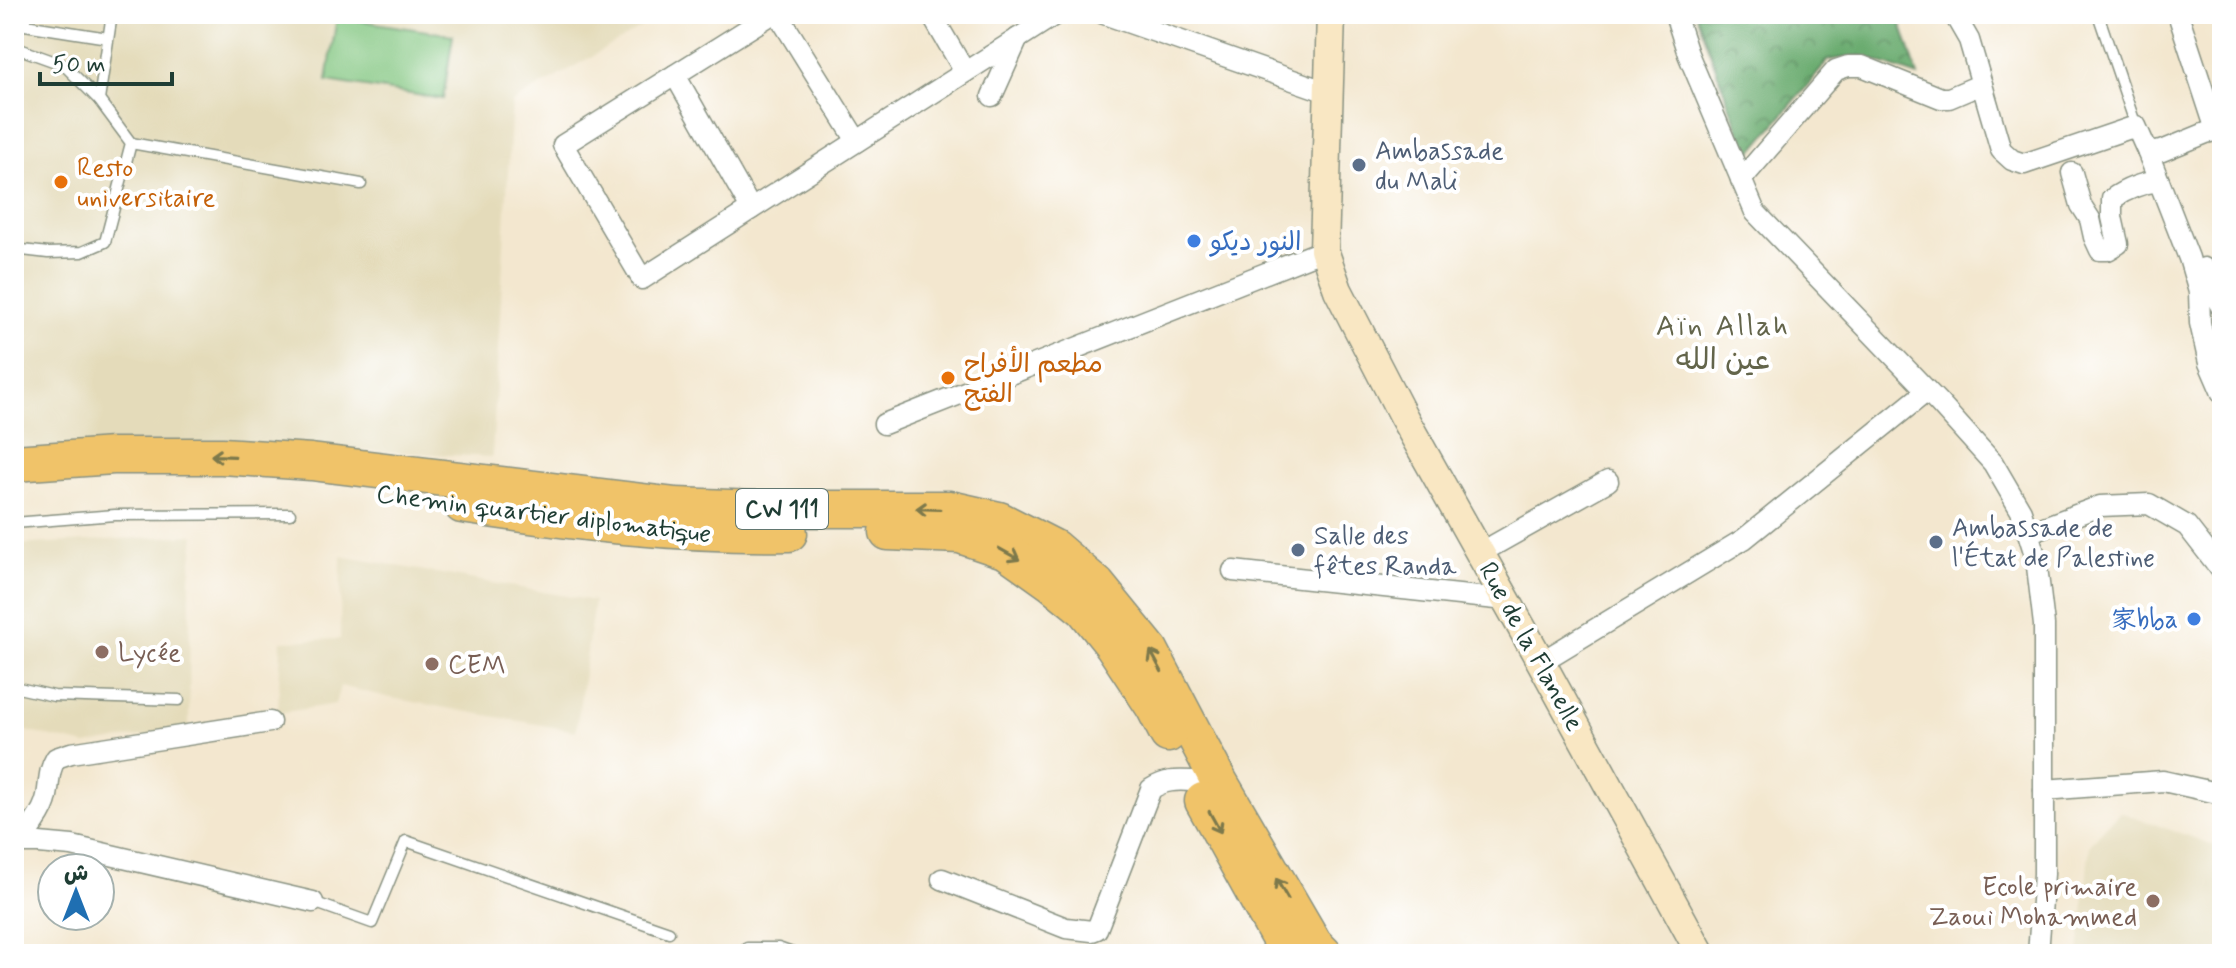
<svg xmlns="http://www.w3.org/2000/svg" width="2236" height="968" font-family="Mynerve,'Playpen Sans Arabic','LXGW WenKai TC',sans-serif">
<defs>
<pattern id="forest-crowns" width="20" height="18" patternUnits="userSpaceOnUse" patternTransform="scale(2)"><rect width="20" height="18" fill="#69ab6e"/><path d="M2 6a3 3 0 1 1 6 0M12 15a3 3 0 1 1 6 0" fill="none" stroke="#568c5b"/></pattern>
</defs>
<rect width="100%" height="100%" fill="#fff"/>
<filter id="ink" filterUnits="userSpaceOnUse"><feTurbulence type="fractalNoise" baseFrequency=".0125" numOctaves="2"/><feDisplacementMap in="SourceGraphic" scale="16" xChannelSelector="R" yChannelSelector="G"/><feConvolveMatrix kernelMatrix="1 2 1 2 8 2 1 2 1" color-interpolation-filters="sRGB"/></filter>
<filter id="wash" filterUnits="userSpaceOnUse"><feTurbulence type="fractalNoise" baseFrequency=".006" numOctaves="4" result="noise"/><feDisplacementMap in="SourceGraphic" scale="32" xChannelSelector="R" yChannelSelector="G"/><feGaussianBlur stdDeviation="1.8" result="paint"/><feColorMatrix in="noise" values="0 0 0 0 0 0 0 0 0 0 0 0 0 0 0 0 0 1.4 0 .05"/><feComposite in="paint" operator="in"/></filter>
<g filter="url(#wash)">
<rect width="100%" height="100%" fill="#f3e7cf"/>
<g fill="#e4dbba">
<path d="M14,14h650l-152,89 -20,354 -142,-7 -336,-2z"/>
<path d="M195,535l-5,41 -1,152 -103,17 -72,-17v-183z"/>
<path d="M341,556l253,45 -18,130 -185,-33 -51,-12 -5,18 -57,9 3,-72 59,-2z"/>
<path d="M2120,812l102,36v106h-143l11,-110z"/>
</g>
<path fill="#82c680" stroke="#50825a" stroke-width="2" d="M337,17l116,18 -10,64 -116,-18z"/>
<path fill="url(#forest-crowns)" stroke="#447451" stroke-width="2" d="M1696,14h202l20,62 -57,-20 -32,4 -81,96z"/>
</g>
<g filter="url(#ink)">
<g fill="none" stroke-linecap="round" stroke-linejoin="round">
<g stroke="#899282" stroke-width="13">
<g id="lane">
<path d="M26,14l-1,11 83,13"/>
<path d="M2098,14l38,112"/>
<path d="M14,47l50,18 35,35 32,43 -26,99 -23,10 -34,1 -34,-4"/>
<path d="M99,100l13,-86"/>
<path d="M131,143l230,41"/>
<path d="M14,523l101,-8 175,-1"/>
<path d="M14,687l40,9 125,4"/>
<path d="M313,902l59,21 34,-82 263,91"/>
<path d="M741,954l6,-6h31l17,6"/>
</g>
</g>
<g stroke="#899282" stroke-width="23">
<g id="street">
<path d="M772,14l-209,131 79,134 414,-265"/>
<path d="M778,14l79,127"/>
<path d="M931,14l34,58"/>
<path d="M1104,14l223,78"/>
<path d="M1675,14l13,40 67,158 183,190 55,61 28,48 15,47 8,67v249l-6,80"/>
<path d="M1954,14l15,26 32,110 11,10 12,4 112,-38 12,27 14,-2 44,-18 16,-4"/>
<path d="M2178,14l38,116"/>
<path d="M675,75l76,134"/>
<path d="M992,96l26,-58"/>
<path d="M2148,153l41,105 10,34 1,31 9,40 13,30"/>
<path d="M2072,173l9,32 9,14 4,18 6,13h8l10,-6 -6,-27v-18c14,-10 30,-16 47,-18"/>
<path d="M1741,180l95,-110 12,-4h14l79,32h8l33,-14"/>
<path d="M2204,268l9,24 9,16"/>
<path d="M884,424l440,-174"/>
<path d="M2028,533l72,-27 49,-2 38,22 35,45"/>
<path d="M1480,553l128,-72"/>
<path d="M1233,571l273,29"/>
<path d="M1541,662l203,-123 183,-148"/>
<path d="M2044,790l119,-9 59,13"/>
<path d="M14,843h25l33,3 241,56"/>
<path d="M14,845c13,-11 30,-32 33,-49 3,-16 1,-24 9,-38l15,-5 199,-31"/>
<path d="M942,879l124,49 26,3 5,-2 54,-140c14,-9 24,-9 41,-8"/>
</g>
</g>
<g stroke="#899282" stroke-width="31">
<path id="secondary" d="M1331,14l-7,236 14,40 65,126 138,246 160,292"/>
</g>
<g stroke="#899282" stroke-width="39">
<g id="highway">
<path d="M14,463l99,-7h109l89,6 365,44 82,3h192l49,11 55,28 43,37 53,65 66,126 98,168 10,10"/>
<path d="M462,505c110,17 215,30 327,28"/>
<path d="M888,532l72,3 47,16 45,32 32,26 29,36 41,62 14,27"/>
<path d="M1203,801l85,153"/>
</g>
</g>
<use href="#lane" stroke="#fff" stroke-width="10"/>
<use href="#street" stroke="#fff" stroke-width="20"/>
<use href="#secondary" stroke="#f9e7c3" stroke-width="28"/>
<use href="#highway" stroke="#f0c369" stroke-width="36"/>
</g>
<defs><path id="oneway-shaft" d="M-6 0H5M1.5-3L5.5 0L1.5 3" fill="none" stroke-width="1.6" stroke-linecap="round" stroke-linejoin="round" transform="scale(2)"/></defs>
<g stroke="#7d794c">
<use href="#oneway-shaft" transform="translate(223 456) rotate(-178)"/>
<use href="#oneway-shaft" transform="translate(928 509) rotate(-178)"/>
<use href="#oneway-shaft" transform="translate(1009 554) rotate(29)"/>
<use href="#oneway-shaft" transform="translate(1156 661) rotate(-118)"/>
<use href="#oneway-shaft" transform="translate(1215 822) rotate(61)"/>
<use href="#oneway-shaft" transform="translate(1282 889) rotate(-120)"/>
</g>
</g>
<g fill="#5c6f8a" stroke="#fff" stroke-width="3">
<circle cx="1359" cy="165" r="8"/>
<circle cx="1936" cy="542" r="8"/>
<circle cx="1298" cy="550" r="8"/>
</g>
<g fill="#e8710a" stroke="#fff" stroke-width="3">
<circle cx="61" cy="182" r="8"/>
<circle cx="948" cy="378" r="8"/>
</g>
<g fill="#3f7fe0" stroke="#fff" stroke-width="3">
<circle cx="1194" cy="241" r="8"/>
<circle cx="2194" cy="619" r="8"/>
</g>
<g fill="#8d6e63" stroke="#fff" stroke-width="3">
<circle cx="102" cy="652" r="8"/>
<circle cx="432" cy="664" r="8"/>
<circle cx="2153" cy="901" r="8"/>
</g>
<g text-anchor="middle" stroke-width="8" stroke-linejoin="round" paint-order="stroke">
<rect fill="#fff" stroke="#627771" stroke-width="2" x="736" y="489" width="92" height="40" rx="6"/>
<g font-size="24" font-weight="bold" fill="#1f3d34">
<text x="782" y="517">CW 111</text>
</g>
<g font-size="26" fill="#4e5e75" stroke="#fff" text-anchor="start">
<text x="1375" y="159">Ambassade<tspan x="1375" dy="30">du Mali</tspan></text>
<text x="1952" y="536">Ambassade de<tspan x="1952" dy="30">l'État de Palestine</tspan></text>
<text x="1314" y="544">Salle des<tspan x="1314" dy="30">fêtes Randa</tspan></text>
</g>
<g font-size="26" fill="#c56008" stroke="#fff" text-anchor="start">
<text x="77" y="176">Resto<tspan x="77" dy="30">universitaire</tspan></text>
<text x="964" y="372">مطعم الأفراح<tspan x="964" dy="30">الفتح</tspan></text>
</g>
<g font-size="26" fill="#366cbe" stroke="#fff" text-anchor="start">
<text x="1210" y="250">النور ديكو</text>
<text x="2178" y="628" text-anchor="end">家bba</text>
</g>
<g font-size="26" fill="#1f3d34" stroke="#fff">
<text transform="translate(544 513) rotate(7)" y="9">Chemin quartier diplomatique</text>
<text transform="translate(1532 646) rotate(61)" y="9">Rue de la Flanelle</text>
</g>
<g font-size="26" fill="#785e54" stroke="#fff" text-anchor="start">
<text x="118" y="661">Lycée</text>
<text x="448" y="673">CEM</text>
<text x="2137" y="895" text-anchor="end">Ecole primaire<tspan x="2137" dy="30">Zaoui Mohammed</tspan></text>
</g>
<g font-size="30" letter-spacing="2" fill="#63654b" stroke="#fff">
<text x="1723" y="335">Aïn Allah<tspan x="1723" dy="34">عين الله</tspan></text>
</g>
</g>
<rect width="2236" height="968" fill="none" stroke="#fff" stroke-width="48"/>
<g transform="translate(76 892)"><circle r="38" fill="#ffffff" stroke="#a5b1ae" stroke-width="2"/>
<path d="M0-6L14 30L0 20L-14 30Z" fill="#1f6fb2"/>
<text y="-12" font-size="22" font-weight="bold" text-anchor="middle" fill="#1f3d34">ش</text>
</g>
<path d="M40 72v12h132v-12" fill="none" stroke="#1f3d34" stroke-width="4"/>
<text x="52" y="72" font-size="24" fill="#1f3d34" stroke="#ffffff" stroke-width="6" paint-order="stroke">50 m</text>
</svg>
